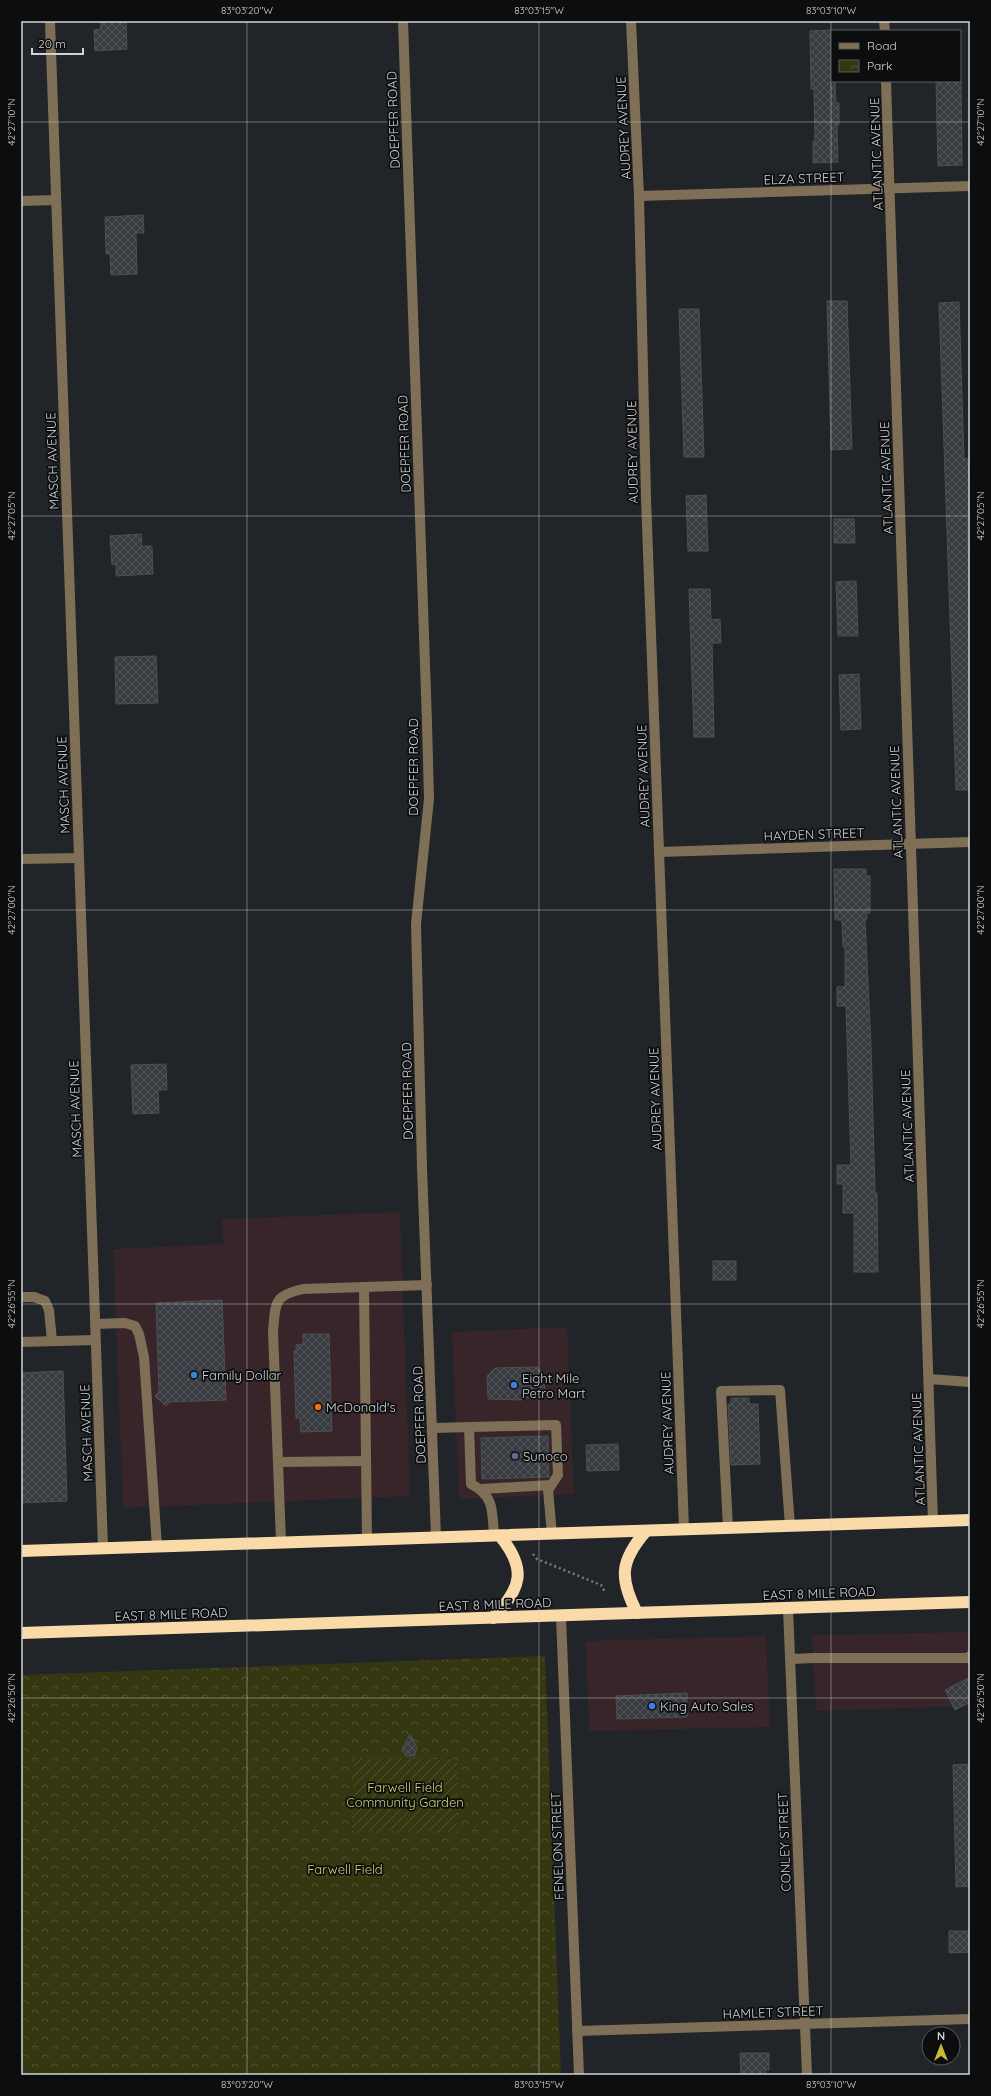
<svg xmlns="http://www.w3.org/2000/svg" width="991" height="2096" font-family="Quicksand,sans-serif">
<defs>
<pattern id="park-crowns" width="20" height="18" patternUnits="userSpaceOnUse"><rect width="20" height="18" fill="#353711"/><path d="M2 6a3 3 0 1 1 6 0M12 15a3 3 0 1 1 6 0" fill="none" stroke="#515333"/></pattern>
<pattern id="garden-furrows" width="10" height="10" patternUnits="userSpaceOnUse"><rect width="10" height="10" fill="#353711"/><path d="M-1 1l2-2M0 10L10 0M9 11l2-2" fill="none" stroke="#515333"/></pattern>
<pattern id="building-cross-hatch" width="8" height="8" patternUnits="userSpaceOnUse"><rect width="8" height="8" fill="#383b3f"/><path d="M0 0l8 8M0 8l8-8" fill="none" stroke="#54565a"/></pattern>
</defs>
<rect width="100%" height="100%" fill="#212428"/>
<g fill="#38252a">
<path d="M400,1212l10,284 -287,12 -10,-259 110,-5 -1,-25z"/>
<path d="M567,1327l7,167 -115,5 -7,-167z"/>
<path d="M970,1632v74l-154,5 -4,-76z"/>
<path d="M766,1636l4,91 -181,4 -3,-90z"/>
</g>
<path fill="url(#park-crowns)" d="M545,1656l16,419h-540v-400z"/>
<path fill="url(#garden-furrows)" d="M353,1758l104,1v73l-105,-1z"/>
<g fill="url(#building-cross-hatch)" stroke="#4c4f53">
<path d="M100,21h26l1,28 -32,2 -1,-21 7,-1z"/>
<path d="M832,30v51h3l1,22h3v22h-2l1,37 -25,1v-22h2l-1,-52h-3l-1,-58z"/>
<path d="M936,81h25l1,84 -24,1z"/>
<path d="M143,215l1,18h-8l1,41 -26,1 -1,-21h-4l-1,-37z"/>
<path d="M827,301h20l5,148 -21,1z"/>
<path d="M959,302l5,157h4l2,33v21h-3l1,40h2v237h-14l-17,-487z"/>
<path d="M679,309h20l5,148h-20z"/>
<path d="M706,495l2,56h-20l-2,-55z"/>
<path d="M834,519h20l1,24h-21z"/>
<path d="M141,534l1,12h10l1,28 -37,2v-12l-4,1 -2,-29z"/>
<path d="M856,581l2,55h-20l-2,-54z"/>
<path d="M689,589h21l1,31 9,-1 1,24h-9l2,94h-20z"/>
<path d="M156,656l2,47 -42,1 -1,-47z"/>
<path d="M859,674l2,55 -20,1 -2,-55z"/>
<path d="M834,869h32v7h4v37h-3v6h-2l6,126 4,148h2l1,79h-24v-59h-11v-29h-6v-19h14l-5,-159h-9v-19h8v-40h-2l-1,-27h-7z"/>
<path d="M166,1064l1,26h-9l1,23 -26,1 -2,-49z"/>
<rect x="713" y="1261" width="23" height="19"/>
<path d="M222,1300l4,100 -57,2 -3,4 -11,-10 4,-4 -3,-89z"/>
<path d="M303,1334h26l3,97 -31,1 -1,-14h-4l-2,-67h2v-6l7,-1z"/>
<path d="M537,1367l7,8 1,23h-23v2l-34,-1 -1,-23 8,-8z"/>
<path d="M63,1371l4,130 -46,2v-130z"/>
<path d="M731,1398h18v6h9l2,60 -29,1 -3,-61h3z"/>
<path d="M548,1436l1,41 -67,2 -1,-41z"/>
<path d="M618,1444l1,26 -32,1 -1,-26z"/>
<path d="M970,1677v25l-15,8 -10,-20z"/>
<path d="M687,1693v24l-70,2 -1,-23z"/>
<path d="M410,1734l7,14 -3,8h-8l-4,-7z"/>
<path d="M970,1764v122l-14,1 -3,-122z"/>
<path d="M949,1931h21v21l-21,1z"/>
<path d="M740,2053h29v17h-3v5h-25z"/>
</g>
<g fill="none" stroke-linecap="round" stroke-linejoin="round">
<path stroke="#797c7f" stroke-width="2.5" stroke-dasharray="2 3" stroke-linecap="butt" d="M533,1554l4,5 64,26 4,7"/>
<g stroke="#7f6f56" stroke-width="10">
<path d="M50,21l53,1527"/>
<path d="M403,21l24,702 2,76 -13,125 6,244 14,369"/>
<path d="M631,21l8,175 7,302 38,1031"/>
<path d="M884,21l1,10"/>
<path d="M886,81l47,1441"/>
<path d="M639,196l331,-10"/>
<path d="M21,201l35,-1"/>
<path d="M659,852l311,-10"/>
<path d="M21,859l58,-1"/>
<path d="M364,1287l3,253"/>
<path d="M21,1297h13l11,4 4,9 3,31"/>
<path d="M95,1324l30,-1 10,3 4,8 5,23 13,189"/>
<path d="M21,1342l74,-2"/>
<path d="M929,1379l41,3"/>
<path d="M469,1427l2,57c24,12 21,28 23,52"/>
<path d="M433,1428l123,-3 2,50 -10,15 4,44"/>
<path d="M279,1462l87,-1"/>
<path d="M482,1489l69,-4"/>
<path d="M728,1528l-7,-137 59,-1 10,136"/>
<path d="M281,1542l-8,-211c3,-29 0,-35 30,-42l124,-4"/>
<path d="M788,1608l19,467"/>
<path d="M561,1616l18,459"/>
<path d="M790,1659l25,-1h152l3,-2"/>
<path d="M577,2031l393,-12"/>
</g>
<g stroke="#fadaa9" stroke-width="12">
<path d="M21,1551l949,-31"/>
<path d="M637,1613c-18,-35 -17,-52 9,-82"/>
<path d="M493,1618c29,-30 34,-49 7,-82"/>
<path d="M21,1633l949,-31"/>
</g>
</g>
<path fill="none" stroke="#d1d3d6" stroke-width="1" stroke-opacity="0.45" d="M247,21v2054M539,21v2054M831,21v2054M21,122h949M21,516h949M21,910h949M21,1304h949M21,1698h949"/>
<g fill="#3f7fe0" stroke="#0c0d0f" stroke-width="1.5">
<circle cx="194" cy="1375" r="4"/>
<circle cx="514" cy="1385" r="4"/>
<circle cx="652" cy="1706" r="4"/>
</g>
<circle fill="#e8710a" stroke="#0c0d0f" stroke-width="1.5" cx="318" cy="1407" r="4"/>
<circle fill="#5c6f8a" stroke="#0c0d0f" stroke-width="1.5" cx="515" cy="1456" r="4"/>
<g text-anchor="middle" stroke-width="3.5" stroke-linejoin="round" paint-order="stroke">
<g font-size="13" fill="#d1d3d6" stroke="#0c0d0f">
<text transform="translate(393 120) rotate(-92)" y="5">DOEPFER ROAD</text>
<text transform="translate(623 128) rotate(-93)" y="5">AUDREY AVENUE</text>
<text transform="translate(876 154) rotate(-92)" y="5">ATLANTIC AVENUE</text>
<text transform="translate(804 178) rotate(-2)" y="5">ELZA STREET</text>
<text transform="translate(404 444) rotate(-92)" y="5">DOEPFER ROAD</text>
<text transform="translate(632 452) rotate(-91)" y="5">AUDREY AVENUE</text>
<text transform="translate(52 461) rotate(-92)" y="5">MASCH AVENUE</text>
<text transform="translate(886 478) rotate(-92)" y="5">ATLANTIC AVENUE</text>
<text transform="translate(413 767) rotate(-90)" y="5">DOEPFER ROAD</text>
<text transform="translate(643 776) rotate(-92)" y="5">AUDREY AVENUE</text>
<text transform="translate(63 785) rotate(-92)" y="5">MASCH AVENUE</text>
<text transform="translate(896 802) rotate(-92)" y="5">ATLANTIC AVENUE</text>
<text transform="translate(814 834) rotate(-2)" y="5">HAYDEN STREET</text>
<text transform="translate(407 1091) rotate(-91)" y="5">DOEPFER ROAD</text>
<text transform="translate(655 1099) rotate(-92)" y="5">AUDREY AVENUE</text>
<text transform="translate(75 1109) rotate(-92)" y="5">MASCH AVENUE</text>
<text transform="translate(907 1126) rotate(-92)" y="5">ATLANTIC AVENUE</text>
<text transform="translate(419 1415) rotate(-92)" y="5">DOEPFER ROAD</text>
<text transform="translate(667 1423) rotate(-92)" y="5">AUDREY AVENUE</text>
<text transform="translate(86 1433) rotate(-92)" y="5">MASCH AVENUE</text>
<text transform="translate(918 1449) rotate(-92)" y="5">ATLANTIC AVENUE</text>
<text transform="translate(819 1593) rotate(-2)" y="5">EAST 8 MILE ROAD</text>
<text transform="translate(495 1604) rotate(-2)" y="5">EAST 8 MILE ROAD</text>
<text transform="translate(171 1614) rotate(-2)" y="5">EAST 8 MILE ROAD</text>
<text transform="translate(784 1842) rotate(-92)" y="5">CONLEY STREET</text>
<text transform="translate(557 1846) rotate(-92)" y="5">FENELON STREET</text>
<text transform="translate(773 2012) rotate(-2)" y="5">HAMLET STREET</text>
</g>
<g font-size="13" fill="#d1d3d6" stroke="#0c0d0f" text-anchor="start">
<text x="202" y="1380">Family Dollar</text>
<text x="522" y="1383">Eight Mile<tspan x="522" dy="15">Petro Mart</tspan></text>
<text x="326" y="1412">McDonald's</text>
<text x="523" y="1461">Sunoco</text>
<text x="660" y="1711">King Auto Sales</text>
</g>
<g font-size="13" fill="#cfd371" stroke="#0c0d0f">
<text x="405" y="1792">Farwell Field<tspan x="405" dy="15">Community Garden</tspan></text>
<text x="345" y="1874">Farwell Field</text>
</g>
</g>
<rect width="991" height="2096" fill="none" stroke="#0c0d0f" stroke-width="44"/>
<rect x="831" y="30" width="130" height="52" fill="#0c0d0f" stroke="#5b5c5f"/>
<rect x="839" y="43" width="20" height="6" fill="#7f6f56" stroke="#5b5c5f"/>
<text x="867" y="50" font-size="12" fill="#d1d3d6">Road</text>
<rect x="839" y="60" width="20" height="12" fill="url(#park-crowns)" stroke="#5b5c5f"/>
<text x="867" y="70" font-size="12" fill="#d1d3d6">Park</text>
<g transform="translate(941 2046)"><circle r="19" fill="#0c0d0f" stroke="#5b5c5f"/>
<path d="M0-3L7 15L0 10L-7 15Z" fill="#d1b736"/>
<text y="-6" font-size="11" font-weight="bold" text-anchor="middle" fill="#d1d3d6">N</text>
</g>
<path d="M32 48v6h51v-6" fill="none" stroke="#d1d3d6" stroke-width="2"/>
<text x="38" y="48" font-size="12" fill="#d1d3d6" stroke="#0c0d0f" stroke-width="3" paint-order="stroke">20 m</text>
<rect x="22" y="22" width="947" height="2052" fill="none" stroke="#d1d3d6" stroke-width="1.5"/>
<g font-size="10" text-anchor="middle" fill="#d1d3d6">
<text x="247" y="14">83°03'20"W</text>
<text x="539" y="14">83°03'15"W</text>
<text x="831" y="14">83°03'10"W</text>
<text transform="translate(11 122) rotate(-90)" y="4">42°27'10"N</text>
<text transform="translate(980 122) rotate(-90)" y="4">42°27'10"N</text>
<text transform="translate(11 516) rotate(-90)" y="4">42°27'05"N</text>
<text transform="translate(980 516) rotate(-90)" y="4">42°27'05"N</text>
<text transform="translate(11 910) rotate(-90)" y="4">42°27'00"N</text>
<text transform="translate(980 910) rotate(-90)" y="4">42°27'00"N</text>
<text transform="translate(11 1304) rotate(-90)" y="4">42°26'55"N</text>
<text transform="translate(980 1304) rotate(-90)" y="4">42°26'55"N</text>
<text transform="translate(11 1698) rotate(-90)" y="4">42°26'50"N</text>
<text transform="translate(980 1698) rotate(-90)" y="4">42°26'50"N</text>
<text x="247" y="2088">83°03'20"W</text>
<text x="539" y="2088">83°03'15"W</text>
<text x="831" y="2088">83°03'10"W</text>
</g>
</svg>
